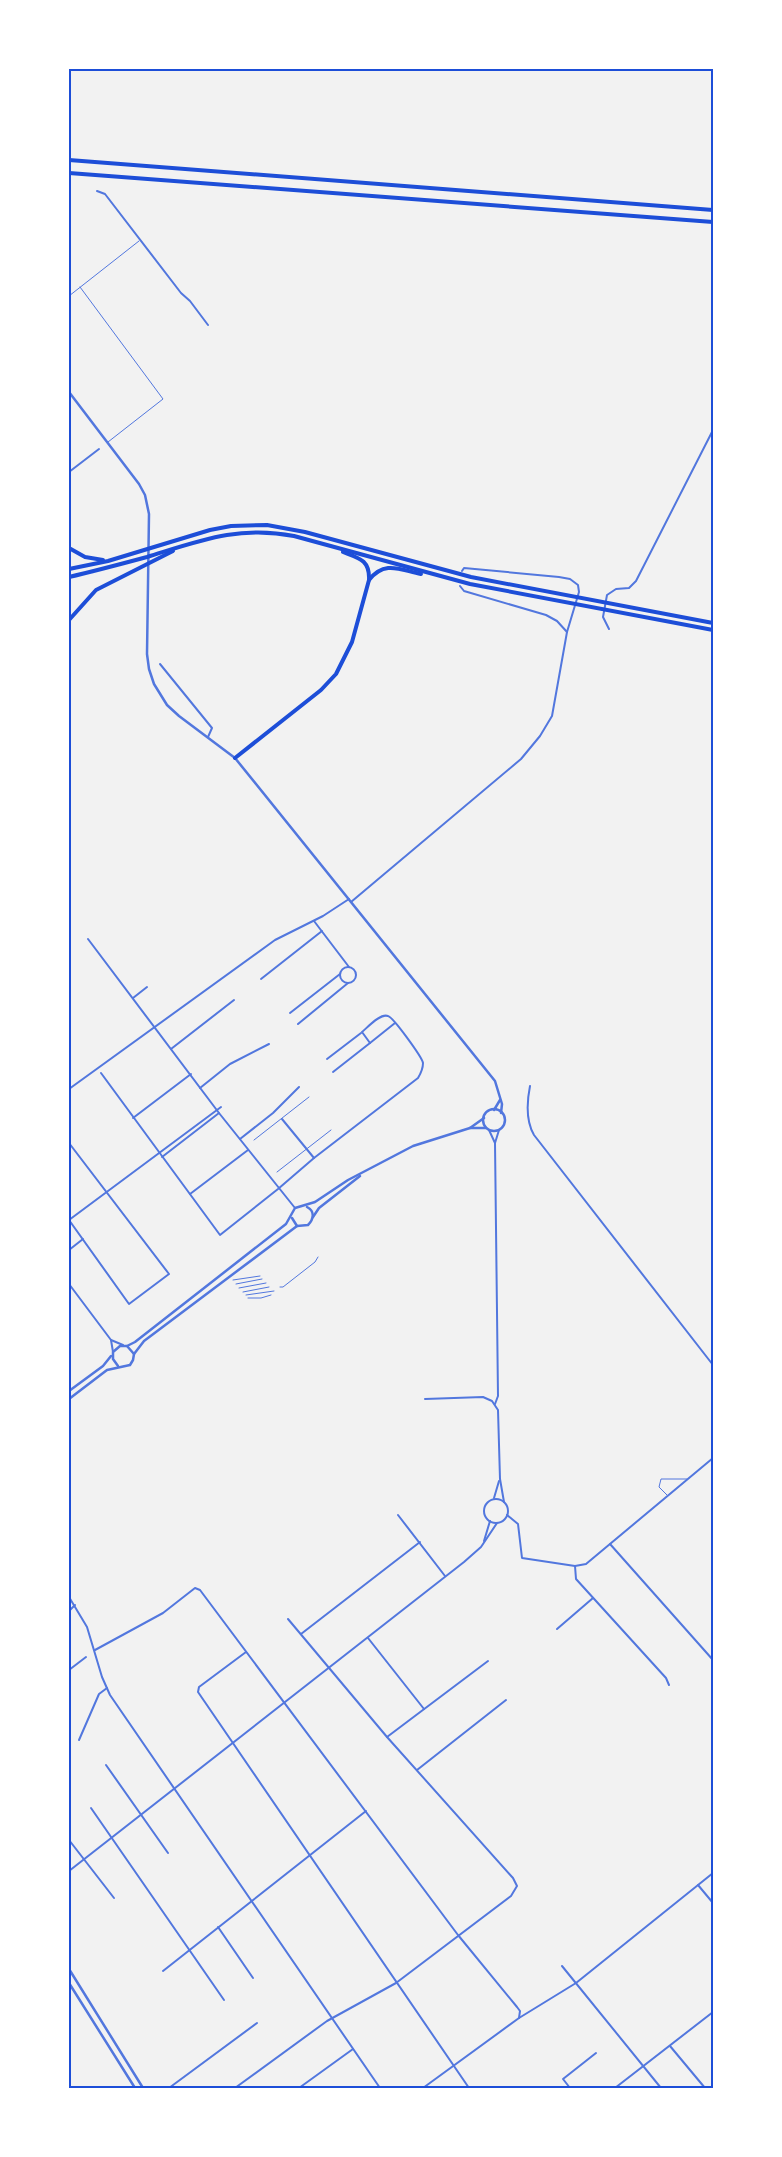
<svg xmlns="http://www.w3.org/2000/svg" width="782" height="2157" font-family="'Work Sans',sans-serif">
<rect width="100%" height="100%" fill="#f2f2f2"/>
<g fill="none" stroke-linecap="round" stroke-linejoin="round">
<g stroke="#5277de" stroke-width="1">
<path d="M80,287l83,112 -55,43"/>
<path d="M69,296l70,-55"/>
<path d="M254,1140l55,-43"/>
<path d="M277,1172l54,-42"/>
<path d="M233,1280l27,-4"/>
<path d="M236,1284l26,-5"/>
<path d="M280,1287h3l32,-25 3,-5"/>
<path d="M239,1288l27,-5"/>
<path d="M243,1292l26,-5"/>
<path d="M246,1295l28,-4"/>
<path d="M248,1298h13l10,-3"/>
<path d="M667,1495l-8,-8 2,-8h26"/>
</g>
<path stroke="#5277de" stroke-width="2" d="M69,1220l152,-113"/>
<g stroke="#5277de" stroke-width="2">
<path d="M69,144l1,2"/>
<path d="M97,191l8,3 76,99 9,8 18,24"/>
<path d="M69,472l30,-23"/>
<path d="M460,586l4,5 82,24 11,6 10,11"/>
<path d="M609,629l-6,-12 4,-22 9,-6 13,-1 7,-7 77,-151"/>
<path d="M160,664l52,64 -4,9"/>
<path d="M351,902l170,-143 19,-23 12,-20 15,-84 12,-40 -1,-7 -8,-6 -11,-2 -95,-9 -2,3"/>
<path d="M314,921l35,46"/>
<path d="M88,939l131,174 76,95"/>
<circle cx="348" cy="975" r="8"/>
<path d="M261,979l61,-48"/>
<path d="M133,998l14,-11"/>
<path d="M290,1013l50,-39"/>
<path d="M298,1024l50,-41"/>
<path d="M171,1049l63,-49"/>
<path d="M327,1059l34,-26"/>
<path d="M333,1072l37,-29"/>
<path d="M101,1073l119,162 58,-46 36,-31 104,-80c3,-5 5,-9 5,-15 -1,-6 -30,-46 -35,-47 -8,-3 -21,12 -26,16l8,11 25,-20"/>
<path d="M530,1086c-3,15 -4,35 4,49l179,230"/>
<path d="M200,1088l30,-24 39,-20"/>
<path d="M69,1089l206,-149 48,-24 26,-17"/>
<path d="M133,1118l58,-44"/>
<path d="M282,1119l32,39"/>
<path d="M489,1130l6,13 4,-13"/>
<path d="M240,1139l33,-26 26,-26"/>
<path d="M69,1143l100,131 -40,30 -60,-84"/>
<path d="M495,1143l3,253 -3,8"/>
<path d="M162,1157l57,-44"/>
<path d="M190,1194l58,-44"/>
<path d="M69,1250l14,-11"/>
<path d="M69,1284l42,56 2,12"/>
<path d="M111,1340l12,5"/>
<path d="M425,1399l58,-2 9,4 6,9 2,69 4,23"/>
<path d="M494,1498l5,-17"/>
<circle cx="496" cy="1511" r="12"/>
<path d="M398,1515l47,61"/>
<path d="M507,1515l11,9 4,34 53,8"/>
<path d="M484,1541l6,-20"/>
<path d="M610,1544l103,116"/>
<path d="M69,1597l18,30 15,50 8,18 270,393"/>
<path d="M69,1611l6,-6"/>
<path d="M557,1629l36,-31"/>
<path d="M301,1634l119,-92"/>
<path d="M368,1638l56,71"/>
<path d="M95,1650l68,-37 32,-25 5,2 258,345 59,72 3,4 -1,7"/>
<path d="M246,1652l-47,35 -1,5 271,396"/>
<path d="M69,1670l17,-13"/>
<path d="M669,1685l-3,-7 -90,-99 -1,-13 11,-2 127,-106"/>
<path d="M387,1737l101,-76"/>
<path d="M79,1740l20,-46 8,-6"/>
<path d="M106,1765l62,88"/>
<path d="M417,1770l89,-70"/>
<path d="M91,1808l133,192"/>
<path d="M69,1840l45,58"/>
<path d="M69,1871l395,-309 17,-15 16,-24"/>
<path d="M698,1885l15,18"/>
<path d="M218,1927l35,51"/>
<path d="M562,1966l99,122"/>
<path d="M163,1971l203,-160"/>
<path d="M670,2046l35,42"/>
<path d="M169,2088l88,-65"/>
<path d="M235,2088l92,-67 69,-38 115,-87 6,-10 -4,-8 -126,-141 -99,-118"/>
<path d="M299,2088l54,-39"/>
<path d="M423,2088l96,-70 57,-35 137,-110"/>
<path d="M570,2088l-7,-9 33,-26"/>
<path d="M615,2088l98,-76"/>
</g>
<g stroke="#5277de" stroke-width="2.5">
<path d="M69,392l70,92 6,11 4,19 -2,140 2,15 5,15 13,21 12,11 56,42 260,323 7,23 -1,9"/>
<circle cx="494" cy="1120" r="11"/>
<path d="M494,1110l6,-10"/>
<path d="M470,1128h16"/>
<path d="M313,1217l6,-9 41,-32"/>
<path d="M292,1218l5,8 11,-1c6,-6 7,-14 -1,-18"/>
<path d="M127,1346l8,-4 151,-118 9,-16 20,-6 33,-22 65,-34 57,-18 14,-10"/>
<path d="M134,1354l10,-13 153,-115"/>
<path d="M69,1391l34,-25 8,-10"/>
<path d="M69,1399l38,-29 23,-5 3,-5 1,-6 -7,-8h-7l-7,6v7l5,7"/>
<path d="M69,1969l74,119"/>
<path d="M69,1983l66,105"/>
</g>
<g stroke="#1d4ed8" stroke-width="4">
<path d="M69,548l16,9 18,3"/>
<path d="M69,569l39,-8 102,-31 21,-4 36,-1 38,7 166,45 242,46"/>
<path d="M69,577c26,-6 52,-13 78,-20 52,-16 92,-32 147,-21l176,48 243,46"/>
<path d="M369,580c16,-20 31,-10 52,-6"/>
<path d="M69,620l27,-30 77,-39"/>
<path d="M235,758l86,-68 15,-16 16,-32 17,-62c1,-20 -10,-22 -26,-28"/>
</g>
<g stroke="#1d4ed8" stroke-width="4">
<path d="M69,160l644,50"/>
<path d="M69,173l644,49"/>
</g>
</g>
<rect width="782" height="2157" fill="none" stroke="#ffffff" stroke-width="140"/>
<rect x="70" y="70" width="642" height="2017" fill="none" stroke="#1d4ed8" stroke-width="2"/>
</svg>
